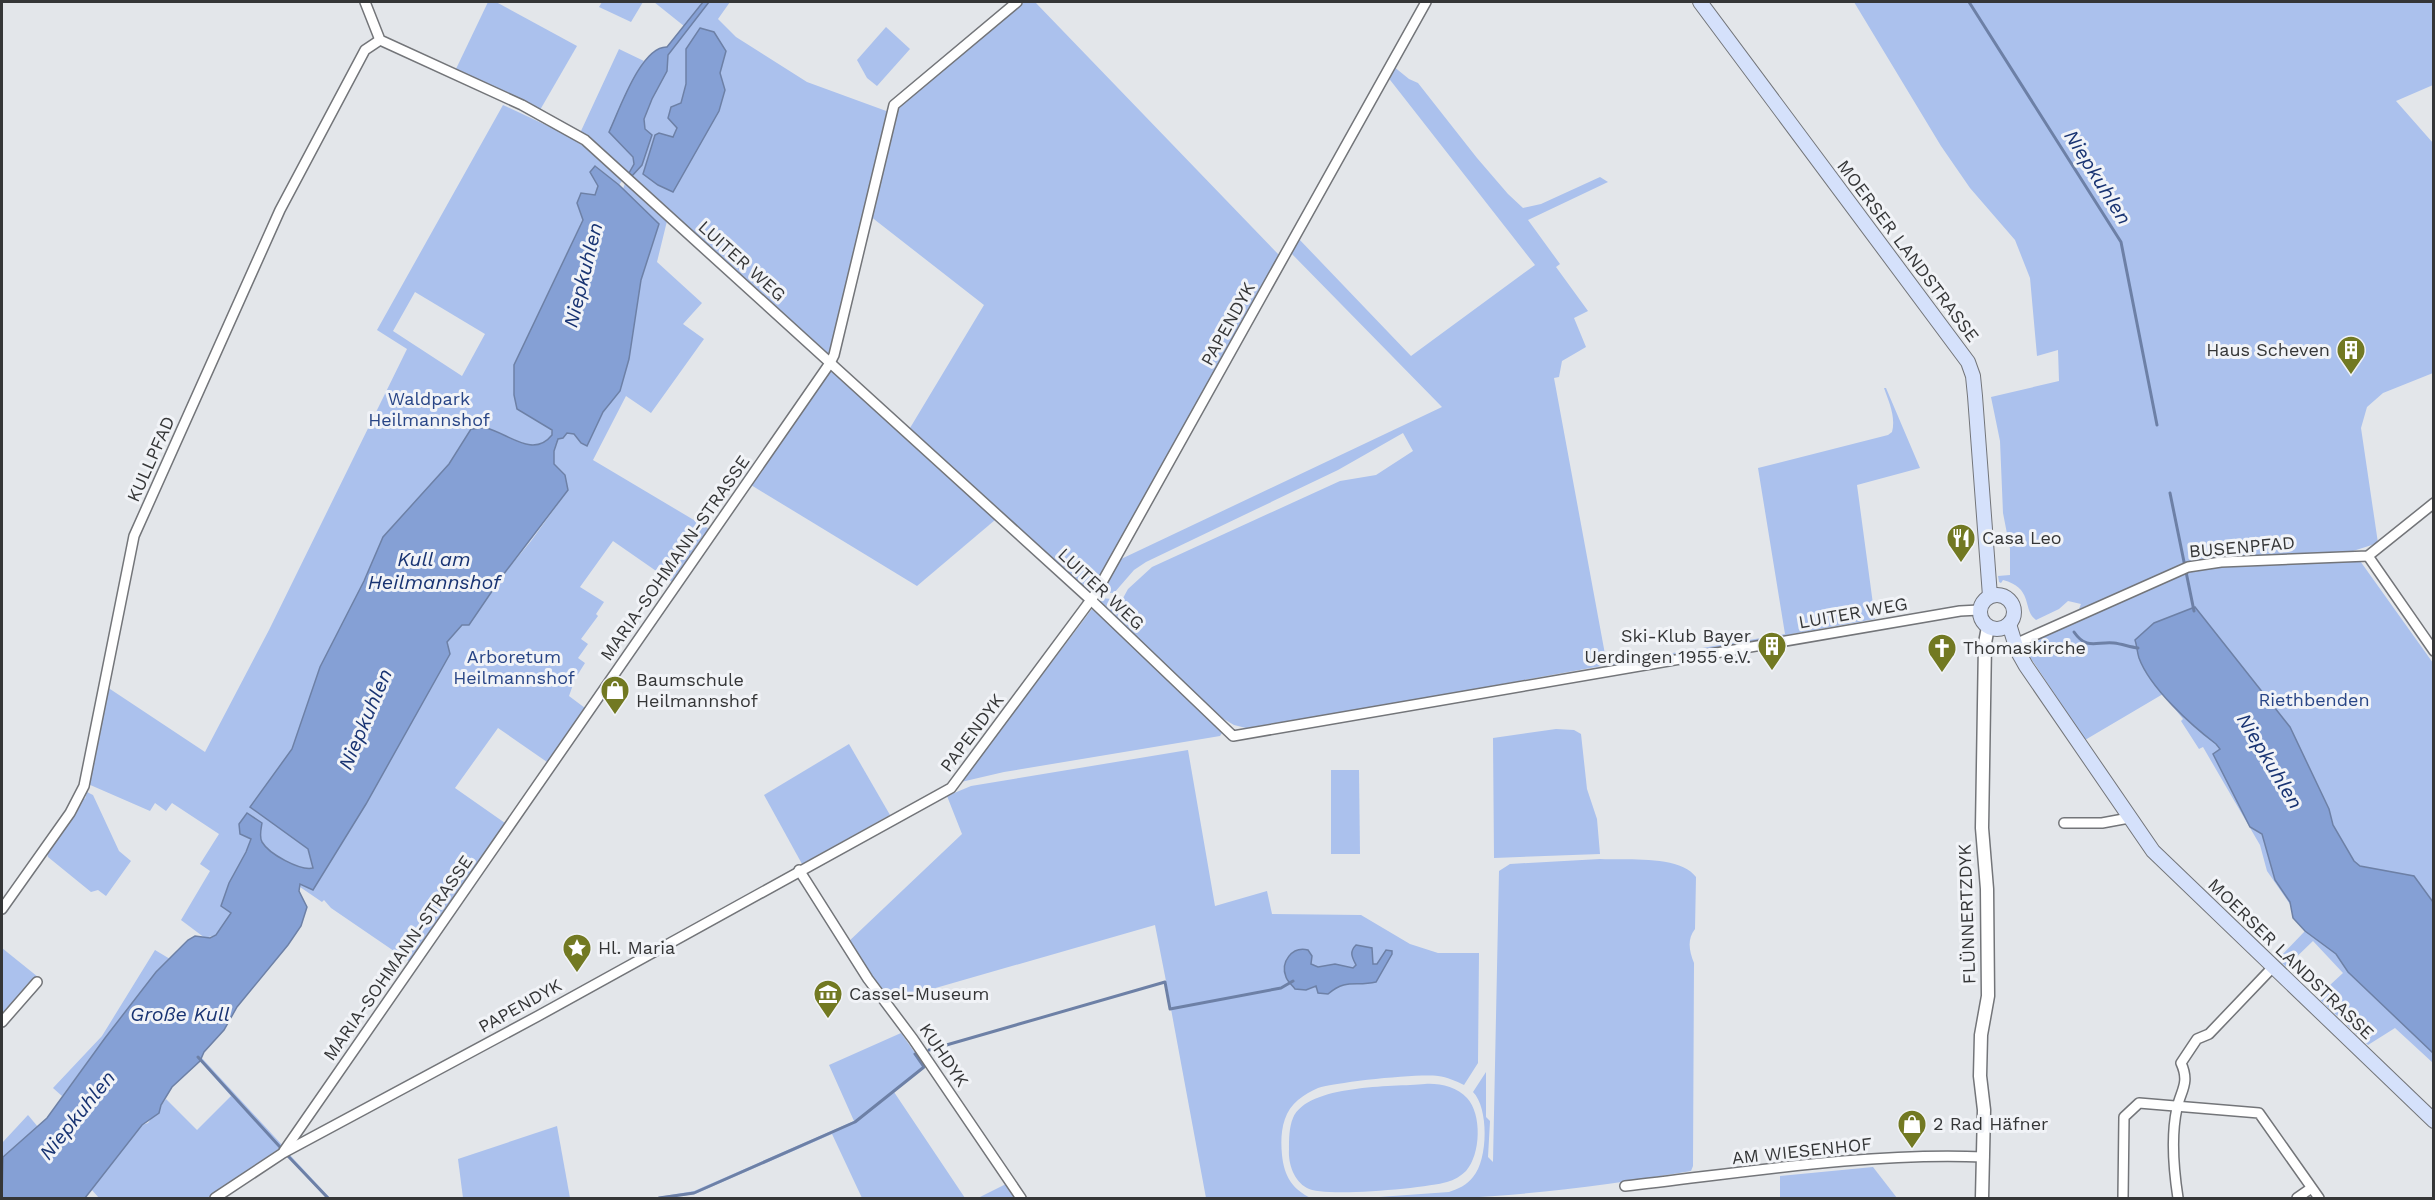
<svg xmlns="http://www.w3.org/2000/svg" width="2435" height="1200" font-family="'Work Sans',sans-serif">
<rect width="100%" height="100%" fill="#e3e6ea"/>
<g fill="#abc1ed" fill-rule="evenodd">
<path d="M488,2h8l81,44 -37,64 -85,-39z"/>
<path d="M602,2h41l-12,20 -32,-15z"/>
<path d="M654,2h49l-19,24z"/>
<path d="M709,2h21l-12,17 18,18 71,45 82,30 -59,243 -198,-179 10,-11 2,-46 8,-20 15,-28 1,-16zM686,49l40,2 -6,22 5,17 -6,21 -76,62 16,-40 14,4 5,-9 -7,-21 10,-4 5,-19z"/>
<path d="M1024,2h11l244,253 -188,338 -181,-165 74,-123 -114,-89 26,-111z"/>
<path d="M1854,2h579v83l-37,16 37,42v230l-50,20 -16,14 -6,21 17,115 -25,8 80,112v400l-38,-35 -27,17 -51,-48 26,-24 -30,-32 -27,26 -8,-8 27,-28 5,2 -43,-62 -7,-26 -57,-98 -4,2 -18,-28 2,-2 -20,-25 -78,46 -63,-95 70,-40h-4l-9,4 2,-5 -13,-3 -9,8 -23,11c-14,-10 -2,-32 -33,-40l-2,3 -2,-1 -1,-6 12,-1v-26l-7,-36 -3,-72 -9,-44 68,-16 -1,-31 -21,6 -7,-78 -15,-38 -45,-52 -29,-42z"/>
<path d="M886,27l24,22 -33,37 -10,-8 -10,-18z"/>
<path d="M619,49l25,12 -34,71 23,25 1,7 -5,9 -48,-42z"/>
<path d="M1393,66l16,13 9,4 59,75 31,36 15,14 18,-4 59,-27 8,5 -80,38 32,44 -4,3 32,44 -14,7 12,29 -24,14 -3,16 -5,1 53,287 -227,41 -134,22 -12,-3 -12,-7 -125,-116 4,-4 21,2 6,-11 24,-22 188,-86 36,-6 37,-24 -10,-18 -65,37 -192,92 -12,8 -20,23 -14,-1 19,-32 323,-153 -152,-155 8,-14 113,118 124,-91 -148,-189z"/>
<path d="M503,105l62,29 20,13 37,34 -3,4 -23,-19 2,20 -3,9 -14,-2 -4,10 6,16 -69,146 39,69c-19,26 -45,-2 -68,-6 -4,-1 -10,1 -14,1l-22,35 -66,73 -19,44 -44,86 -28,82 -41,58 57,42 5,19c-14,3 -42,-13 -50,-25 -6,-9 -11,-20 -16,-30l-8,11 1,10 11,5 -5,13 -17,31 -8,23 11,7 -16,22 -11,3 -24,-18 29,-49 -10,-7 19,-30 -47,-31 -6,8 -11,-8 -5,8 -62,-27 19,-97 98,65 64,-122 138,-281 -30,-19zM415,292l70,42 -23,42 -69,-45z"/>
<path d="M625,183l42,38 -10,41 45,41 -19,21 21,15 -53,74 -25,-17 -33,64 116,69 -37,53 -59,-41 -33,46 24,15 -8,12 2,2 -17,23 7,5 -10,14 7,5 -10,16 -6,17 16,12 -38,54 -49,-34 -43,60 50,35 -95,139 -79,-54 -7,-8 -2,2 -22,-15v-3l13,6 53,-86 81,-162 84,-101 37,-51 -3,-15 -11,-11v-13l4,-12 9,-6 7,1 7,9 6,3 16,-34 17,-21 9,-32 12,-79 18,-56 -36,-35z"/>
<path d="M831,371l164,149 -78,66 -166,-101z"/>
<path d="M1884,388h2l34,80 -63,17 18,134 -266,48 5,-4 171,-29 -27,-166 130,-33 4,-3c4,-15 -3,-30 -8,-44z"/>
<path d="M1092,609l130,119v5l-2,3 -216,36 -43,10z"/>
<path d="M1556,729l18,1 7,4 6,55 10,30 3,35 -106,4 -1,-120z"/>
<path d="M849,744l41,71 -88,49 -38,-69z"/>
<path d="M1188,750l27,156 52,-15 5,23 89,1 49,29 28,9h41l-1,110 -14,22c-8,-4 -17,-8 -26,-9 -17,-3 -103,6 -120,12 -7,3 -14,7 -20,12 -16,13 -18,35 -16,55 2,21 11,35 29,43h-105l-40,-216 -238,68 238,-69 -11,-56 -268,77 -41,-58 116,-110 -15,-38 24,-10z"/>
<path d="M1331,770h28l1,84h-29z"/>
<path d="M87,792l6,3 26,56 12,10 -25,35 -8,-6 -7,2 -43,-35 -1,-5 36,-55 2,2z"/>
<path d="M1600,859c25,1 81,-4 96,18l-1,52c-8,10 -6,22 -1,34l-1,203 -2,5c-78,13 -156,24 -234,27 -31,2 -62,0 -92,0l84,-6c9,-3 18,-7 24,-15 15,-17 16,-69 0,-85l13,-20v45l4,4 -2,36 5,5 6,-291 11,-7z"/>
<path d="M2,948l36,29 -36,40z"/>
<path d="M155,950l15,9 -14,13 -94,124 -9,-8 49,-52z"/>
<path d="M901,1033l24,34 -31,25 71,106h-103l-30,-64 -137,60 -27,4h-16l42,-7 160,-70 -25,-56z"/>
<path d="M201,1057l82,89 -76,52h-108l-8,-9 51,-64 6,-2 18,-24 31,31 34,-34 -31,-35z"/>
<path d="M1425,1084c14,-1 32,3 42,14 15,16 14,56 -1,73 -5,5 -12,9 -19,11 -20,6 -124,16 -140,6 -13,-7 -19,-24 -18,-39 0,-9 0,-22 4,-31 15,-34 99,-31 132,-34z"/>
<path d="M28,1115l10,12 -36,31v-15z"/>
<path d="M557,1126l13,72h-107l-5,-39z"/>
<path d="M289,1154l41,44h-4l-40,-43z"/>
<path d="M1873,1167l24,31h-117v-22z"/>
<path d="M1006,1184l11,14h-39z"/>
</g>
<g fill="#85a0d5" stroke="#6d80a6" stroke-width="1.5">
<path d="M703,2h6l-41,53 -1,16 -15,28 -8,20 1,10 7,6 -10,30 -10,11 -3,-3 5,-9 -1,-7 -24,-25c10,-21 32,-86 58,-85z"/>
<path d="M700,28l14,4 12,19 -6,22 5,17 -6,21 -46,81 -15,-7 -15,-11 12,-39 4,-2 14,4 4,-9 -9,-10 3,-11 10,-4 5,-19v-35z"/>
<path d="M595,166l24,19 40,39 -18,56 -12,79 -9,32 -17,21 -16,34 -6,-3 -7,-9 -7,-1 -4,5 -5,1 -4,12v13l11,11 3,15 -65,85 -34,50h-7l-15,17 3,12 -84,150 -53,86 -13,-6 -1,7 8,16 -6,19 -13,19 -51,62 -13,23 -20,22 -4,9 -28,26 -11,18 -2,8 -17,12 -57,73h-83l1,-41 44,-39 58,-80 51,-66 32,-32 7,-4 15,2 6,-3 15,-22 -10,-7 8,-23 17,-31 5,-13 -11,-5 -1,-10 8,-11 15,10c-1,6 -3,14 0,19 7,12 38,29 51,26l-5,-19 -58,-42 42,-58 28,-82 44,-86 19,-44 66,-73 22,-35c4,0 10,-2 15,-1 22,5 47,31 66,7v-5l-35,-21 -3,-14v-30l69,-145 -6,-17 4,-10 14,2 3,-9 -8,-14z"/>
<path d="M2195,607l95,120 39,82 4,16 21,36 6,5 54,10 19,26v151l-85,-81 -12,-18 -31,-23 -12,-13 -3,-16 -15,-22 -13,-46 -12,-7 -37,-73 7,-5 -4,-5c-25,-19 -66,-56 -77,-86 -2,-6 -2,-12 -4,-18l19,-17z"/>
<path d="M1356,945l16,3 1,16h4l9,-14 6,1v3l-16,28c-21,5 -29,-4 -48,12l-10,-1 -2,-7 -10,4 -11,-1c-2,-3 -8,-8 -9,-12 -6,-15 6,-31 22,-27l4,6 -1,8 7,3 17,-3 18,4 3,-3c-4,-8 -7,-13 0,-20z"/>
</g>
<g fill="none" stroke-linecap="round" stroke-linejoin="round">
<g stroke="#6d80a6" stroke-width="3">
<path d="M1969,2l152,240 36,183"/>
<path d="M2170,493l24,118"/>
<path d="M2074,632c13,19 23,9 40,11 8,1 16,4 24,5"/>
<path d="M929,1050l236,-68 5,27 111,-21 12,-7"/>
<path d="M198,1057l82,90"/>
<path d="M288,1156l40,42"/>
<path d="M659,1198l35,-5 161,-71 69,-55 -9,-13"/>
</g>
<g stroke="#737579" stroke-width="12">
<g id="minor">
<path d="M365,2l15,38 142,65 63,35 507,461 141,135 727,-125 19,-1"/>
<path d="M2368,556l66,95"/>
<path d="M2015,644l173,-77 33,-5 147,-6 66,-53"/>
<path d="M2064,823h38l27,-5"/>
<path d="M799,870l69,109 45,60 108,159"/>
<path d="M2,909l68,-96 14,-27 50,-250 146,-326 85,-160 15,-10"/>
<path d="M2,1022l35,-40"/>
<path d="M284,1151l546,-788 4,-8 60,-250 123,-103"/>
<path d="M1625,1186c117,-13 240,-34 359,-29"/>
<path d="M215,1198l68,-45 255,-137 413,-228 145,-195 330,-591"/>
<path d="M2123,1198l1,-81 15,-14 120,10 60,85"/>
<path d="M2178,1198c-4,-26 -7,-63 -1,-90 4,-18 13,-25 4,-45l16,-24 12,-5 64,-67"/>
<path d="M2297,1198l13,-9"/>
</g>
</g>
<g stroke="#737579" stroke-width="15">
<path id="tertiary" d="M1982,1198l2,-88 -4,-34 1,-41 7,-39 -1,-107 -5,-61 3,-185 3,-16"/>
</g>
<g stroke="#737579" stroke-width="16">
<g id="secondary">
<path d="M1700,2l268,360 5,14 2,20 15,200"/>
<circle cx="1997" cy="612" r="17"/>
<path d="M2009,624l8,26 9,16 127,185 281,270"/>
</g>
</g>
<use href="#minor" stroke="#fff" stroke-width="9"/>
<use href="#tertiary" stroke="#fff" stroke-width="12"/>
<use href="#secondary" stroke="#d5e1fb" stroke-width="14"/>
</g>
<defs>
<g id="building-pin" transform="scale(1.5)"><path d="M0 17L-7.5 6A9.5 9.5 0 1 1 7.5 6Z" fill="#727922" stroke="#f1f3f7"/><path d="M-4-6H4V6H1V3H-1V6H-4ZM-2.5-4.3h1.7v1.8h-1.7ZM.8-4.3h1.7v1.8H.8ZM-2.5-1h1.7V.8h-1.7ZM.8-1h1.7V.8H.8Z" fill="#fff"/></g>
<g id="restaurant-pin" transform="scale(1.5)"><path d="M0 17L-7.5 6A9.5 9.5 0 1 1 7.5 6Z" fill="#727922" stroke="#f1f3f7"/><path d="M-5-6h1v4h1v-4h1v4h1v-4h1v5L-1.5 .5V6h-2V.5L-5-1ZM5-6V6H3V1.5H1.5Q1.5-4 5-6Z" fill="#fff"/></g>
<g id="church-pin" transform="scale(1.5)"><path d="M0 17L-7.5 6A9.5 9.5 0 1 1 7.5 6Z" fill="#727922" stroke="#f1f3f7"/><path d="M-1.2-6h2.4v3.5h3.3v2.4h-3.3V6h-2.4V-.1h-3.3v-2.4h3.3Z" fill="#fff"/></g>
<g id="shop-pin" transform="scale(1.5)"><path d="M0 17L-7.5 6A9.5 9.5 0 1 1 7.5 6Z" fill="#727922" stroke="#f1f3f7"/><path d="M-5-2.5h2.3a2.7 3.5 0 0 1 5.4 0H5L5.5 6h-11ZM-1.5-2.5h3a1.5 2.3 0 0 0-3 0Z" fill="#fff"/></g>
<g id="sight-pin" transform="scale(1.5)"><path d="M0 17L-7.5 6A9.5 9.5 0 1 1 7.5 6Z" fill="#727922" stroke="#f1f3f7"/><path d="M0-6L1.8-2.2L6-1.7L2.9 1.2L3.7 5.4L0 3.3L-3.7 5.4L-2.9 1.2L-6-1.7L-1.8-2.2Z" fill="#fff"/></g>
<g id="museum-pin" transform="scale(1.5)"><path d="M0 17L-7.5 6A9.5 9.5 0 1 1 7.5 6Z" fill="#727922" stroke="#f1f3f7"/><path d="M0-6L6-3V-2H-6V-3ZM-5-1h2V3h-2ZM-1-1h2V3h-2ZM3-1h2V3H3ZM-6 4H6V6H-6Z" fill="#fff"/></g>
</defs>
<g fill-rule="evenodd">
<use href="#building-pin" x="2351" y="350"/>
<use href="#restaurant-pin" x="1961" y="538"/>
<use href="#building-pin" x="1772" y="646"/>
<use href="#church-pin" x="1942" y="648"/>
<use href="#shop-pin" x="615" y="690"/>
<use href="#sight-pin" x="577" y="948"/>
<use href="#museum-pin" x="828" y="994"/>
<use href="#shop-pin" x="1912" y="1124"/>
</g>
<g text-anchor="middle" stroke-width="6" stroke-linejoin="round" paint-order="stroke">
<g font-size="18" fill="#353637" stroke="#f1f3f7">
<text transform="translate(1908 251) rotate(53)" y="6">MOERSER LANDSTRASSE</text>
<text transform="translate(742 261) rotate(42)" y="6">LUITER WEG</text>
<text transform="translate(1228 324) rotate(-61)" y="6">PAPENDYK</text>
<text transform="translate(151 459) rotate(-66)" y="6">KULLPFAD</text>
<text transform="translate(2242 547) rotate(-5)" y="6">BUSENPFAD</text>
<text transform="translate(675 558) rotate(-55)" y="6">MARIA-SOHMANN-STRASSE</text>
<text transform="translate(1101 589) rotate(43)" y="6">LUITER WEG</text>
<text transform="translate(1853 613) rotate(-10)" y="6">LUITER WEG</text>
<text transform="translate(972 733) rotate(-53)" y="6">PAPENDYK</text>
<text transform="translate(1967 914) rotate(-92)" y="6">FLÜNNERTZDYK</text>
<text transform="translate(398 958) rotate(-55)" y="6">MARIA-SOHMANN-STRASSE</text>
<text transform="translate(2291 959) rotate(44)" y="6">MOERSER LANDSTRASSE</text>
<text transform="translate(520 1006) rotate(-29)" y="6">PAPENDYK</text>
<text transform="translate(944 1055) rotate(56)" y="6">KUHDYK</text>
<text transform="translate(1802 1151) rotate(-6)" y="6">AM WIESENHOF</text>
</g>
<g font-size="18" fill="#353637" stroke="#f1f3f7" text-anchor="start">
<text x="2330" y="356" text-anchor="end">Haus Scheven</text>
<text x="1982" y="544">Casa Leo</text>
<text x="1751" y="642" text-anchor="end">Ski-Klub Bayer<tspan x="1751" dy="21">Uerdingen 1955 e.V.</tspan></text>
<text x="1963" y="654">Thomaskirche</text>
<text x="636" y="686">Baumschule<tspan x="636" dy="21">Heilmannshof</tspan></text>
<text x="598" y="954">Hl. Maria</text>
<text x="849" y="1000">Cassel-Museum</text>
<text x="1933" y="1130">2 Rad Häfner</text>
</g>
<g font-size="18" fill="#284586" stroke="#f1f3f7">
<text x="429" y="405">Waldpark<tspan x="429" dy="21">Heilmannshof</tspan></text>
<text x="514" y="663">Arboretum<tspan x="514" dy="21">Heilmannshof</tspan></text>
<text x="2314" y="706">Riethbenden</text>
</g>
<g font-size="20" font-style="italic" fill="#183372" stroke="#f1f3f7">
<text transform="translate(2098 177) rotate(58)" y="7">Niepkuhlen</text>
<text transform="translate(583 275) rotate(-76)" y="7">Niepkuhlen</text>
<text x="434" y="566">Kull am<tspan x="434" dy="23">Heilmannshof</tspan></text>
<text transform="translate(365 719) rotate(-67)" y="7">Niepkuhlen</text>
<text transform="translate(2270 761) rotate(59)" y="7">Niepkuhlen</text>
<text x="180" y="1021">Große Kull</text>
<text transform="translate(77 1115) rotate(-51)" y="7">Niepkuhlen</text>
</g>
</g>
<rect width="2435" height="1200" fill="none" stroke="#353637" stroke-width="6"/>
</svg>
